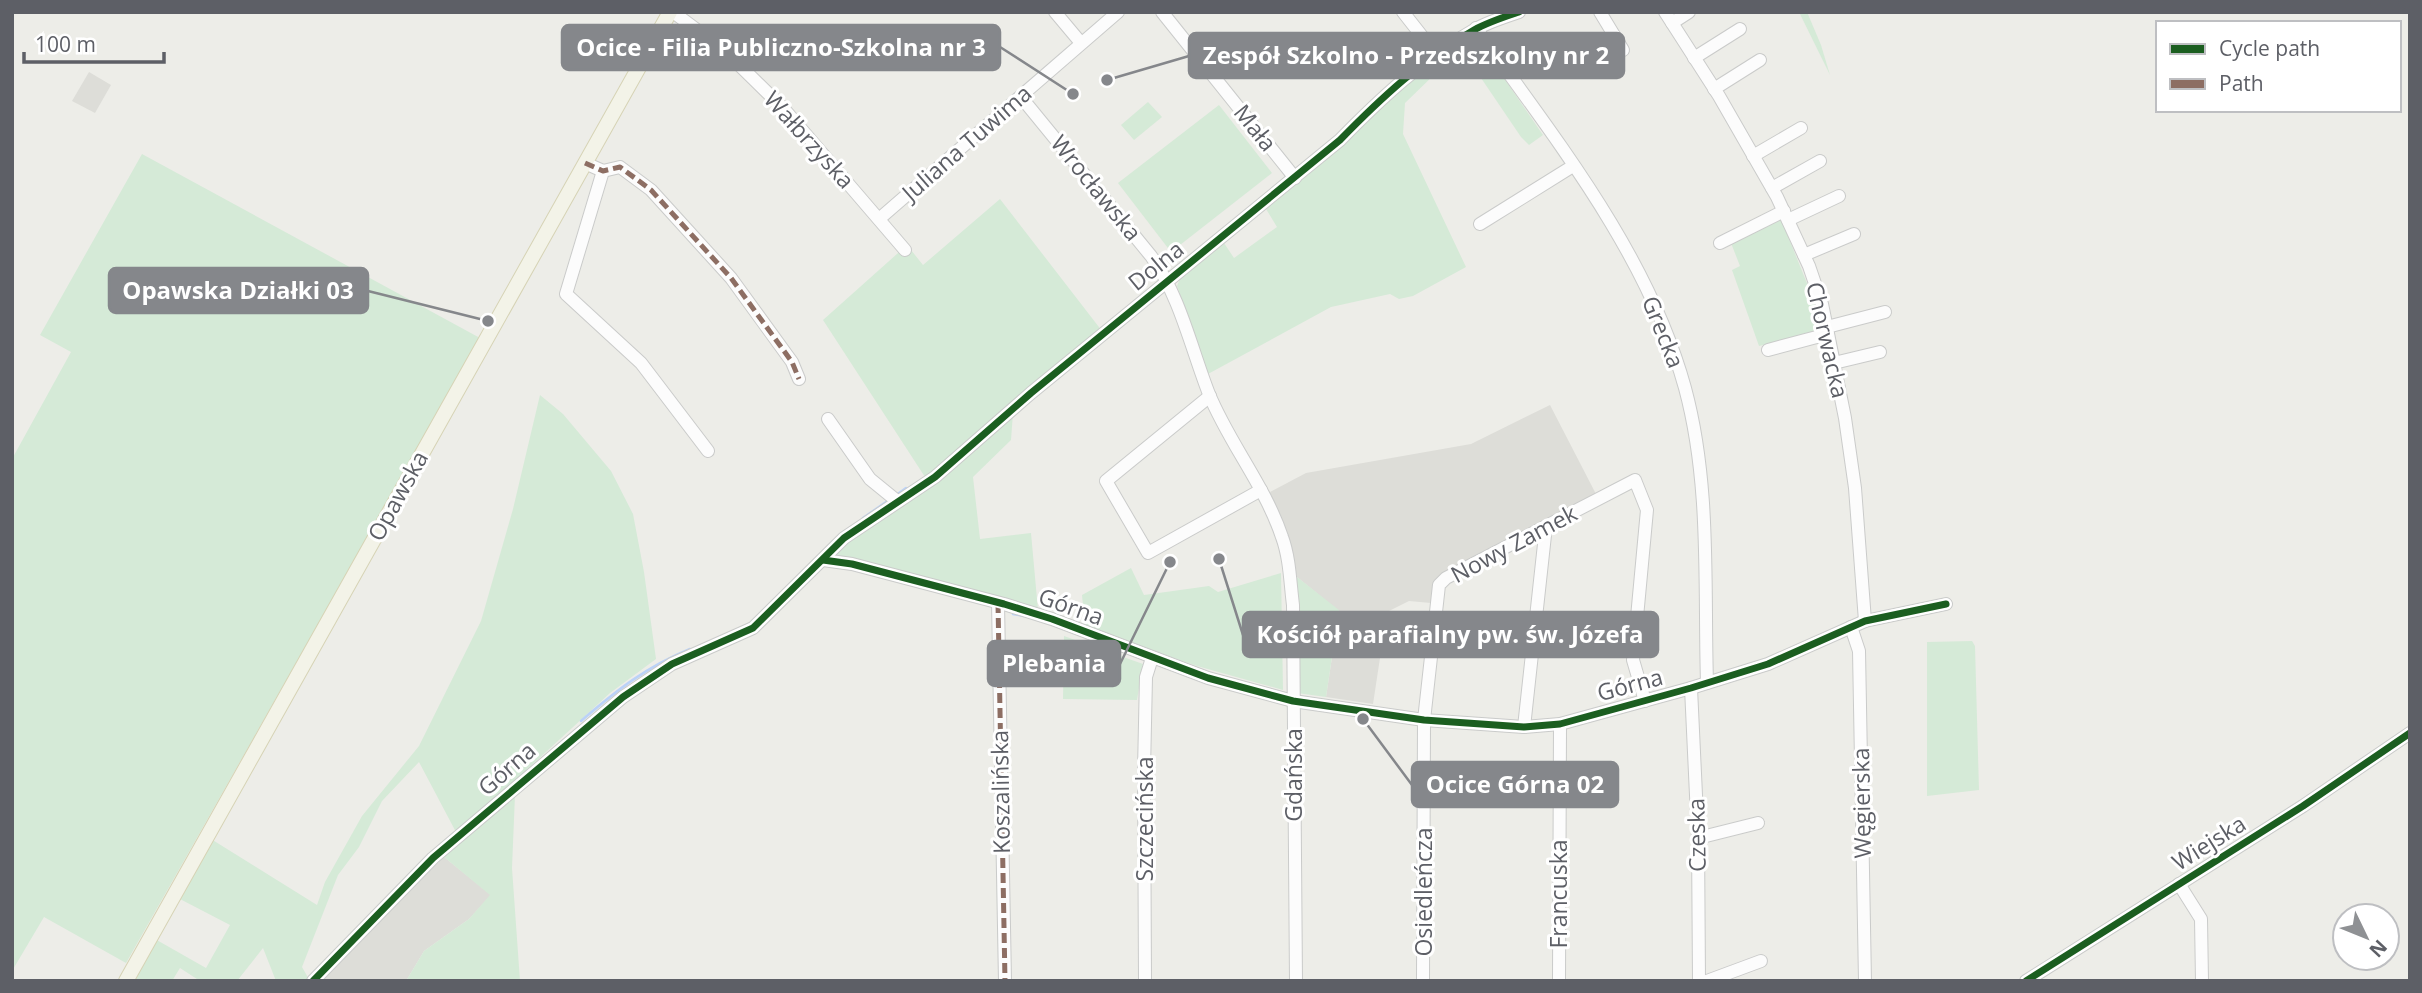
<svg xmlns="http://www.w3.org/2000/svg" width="2422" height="993" font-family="'Open Sans',sans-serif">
<rect width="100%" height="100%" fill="#edede8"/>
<g fill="#ddddd8">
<path d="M89,72l22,13 -16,28 -23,-12z"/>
<path d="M1550,405l47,91 -161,83 -5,24 -22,-2 -22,11 -14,92 -47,-7 13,-86 -42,-34 -12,-46 -15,-39 36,-19 165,-29z"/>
<path d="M444,857l47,38 -22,24 -45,32 -18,30h-87z"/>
</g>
<g fill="#d5ead7">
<path d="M1799,12h8l14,33 9,30z"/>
<path d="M1473,33l70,102 -14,10 -8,-8 -63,-93z"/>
<path d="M1434,60l3,12 -32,31 -2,31 63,133 -53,29 -14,3 -9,-5 -59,13 -123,67 -31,-88 4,-10 43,-33 10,15 43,-31 -11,-18 48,-39 38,-34 14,-18z"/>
<path d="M1148,102l14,15 -28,23 -13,-15z"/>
<path d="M1219,105l53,68 -101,79 -53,-69z"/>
<path d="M142,154l338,184 -354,625 -82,-46 -32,54v-512l59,-107 -31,-17z"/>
<path d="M1000,199l102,132 -177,146 -102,-157 84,-75 16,20z"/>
<path d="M1781,219l38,94 2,18 -62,15 -27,-76 8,-4 -9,-23z"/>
<path d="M540,395l23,19 48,57 22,43 11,58 12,87 -46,34 -153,141 -38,-72 -37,39 -23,46 -21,28 -36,92 8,14h-34l-13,-33 -26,33h-37l-20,-13 -8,13h-40l23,-42 51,29 24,-43 -52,-27 33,-59 106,66 8,-23 37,-66 57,-70 62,-125 32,-112z"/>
<path d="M1013,413l-2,27 -38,37 7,62 51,-6 7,77 -211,-51z"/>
<path d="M1131,568l13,27 65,-9 9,6 63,-19 2,117 -86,-24 -112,-39 -3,-32z"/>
<path d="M1297,577l42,33 -13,87 -29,-4z"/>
<path d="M1064,636l79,28 -6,36 -74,-1z"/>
<path d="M1972,641l3,5 4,144 -52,6v-154z"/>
<path d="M515,795l-3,73 8,113h-114l18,-30 45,-32 21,-24 -46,-38z"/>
</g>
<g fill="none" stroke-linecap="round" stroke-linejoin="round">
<g stroke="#bbd2f8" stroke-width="2.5">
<path d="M895,496l11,-8"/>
<path d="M863,518l26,-18"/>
<path d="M1013,614l11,2"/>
<path d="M581,721c36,-31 65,-54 109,-72"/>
</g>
<g stroke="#cacbca" stroke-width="14">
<g id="minor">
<path d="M673,12l52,39 59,58 121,141"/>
<path d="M1055,12l26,31"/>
<path d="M1162,12l133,166"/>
<path d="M1403,12l33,42"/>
<path d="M1600,12l23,38"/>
<path d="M1665,12l54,84 58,101 32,69 13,38 23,114 10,70 10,133"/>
<path d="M1672,23l17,-11"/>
<path d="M1476,28c80,112 172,226 209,360 26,96 19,197 22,295"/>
<path d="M1694,58l46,-29"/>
<path d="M1714,89l46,-29"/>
<path d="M1021,97l130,159c29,40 40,92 58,138 20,49 56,92 73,143 8,22 8,45 11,68l3,376"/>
<path d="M1753,156l48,-28"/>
<path d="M585,163l18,8 17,-4 31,23 80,88 61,84 7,17"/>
<path d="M603,171l-37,123 75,69 67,88"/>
<path d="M1772,188l48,-27"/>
<path d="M879,219l239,-207"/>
<path d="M1788,220l51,-24"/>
<path d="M1480,224l93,-58"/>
<path d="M1720,243l64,-32"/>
<path d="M1804,255l50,-21"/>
<path d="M1827,327l58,-15"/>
<path d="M1768,350l60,-16"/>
<path d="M1834,363l46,-11"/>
<path d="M1210,396l-104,85 42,72 113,-63"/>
<path d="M828,419l42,60 27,22"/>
<path d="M823,560l29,4 152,40 48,15 156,59 85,23 131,19 100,7 36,-3 131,-36 77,-24 97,-43 81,-17"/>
<path d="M998,603l7,378"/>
<path d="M1851,627l8,24 6,330"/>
<path d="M1691,688l7,150 1,143"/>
<path d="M1524,727l22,-201"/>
<path d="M1698,838l60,-15"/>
<path d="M2179,884l22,35 1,62"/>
<path d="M313,981l120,-123 190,-161 49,-33 81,-36 91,-90 91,-61 96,-84 309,-253c40,-41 84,-82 134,-110 14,-8 30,-13 45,-18"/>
<path d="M1145,981l-1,-211 2,-93 6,-19"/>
<path d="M1423,981l1,-261 15,-135 7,-7 189,-98 12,30 -14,150 12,41"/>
<path d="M1559,981l1,-257"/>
<path d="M1707,981l54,-20"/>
<path d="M2026,981l277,-175 107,-73"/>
</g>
</g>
<g stroke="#d6d3b5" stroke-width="16">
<path id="major" d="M126,981l544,-969"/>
</g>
<use href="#minor" stroke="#fcfcfc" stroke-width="12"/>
<use href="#major" stroke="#f3f3e8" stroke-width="14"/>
<g stroke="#8d6e63" stroke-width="5" stroke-dasharray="10 5" stroke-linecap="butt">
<path d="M585,163l18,8 17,-4 31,23 80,88 61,84 7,17"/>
<path d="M998,603l7,378"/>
</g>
<g stroke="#fff" stroke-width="11">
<g id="cycleway">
<path d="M823,560l29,4 152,40 48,15 156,59 85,23 131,19 100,7 36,-3 131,-36 77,-24 97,-43 81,-17"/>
<path d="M313,981l120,-123 190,-161 49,-33 81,-36 91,-90 91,-61 96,-84 309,-253c40,-41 84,-82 134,-110 14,-8 30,-13 45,-18"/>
<path d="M2026,981l277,-175 107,-73"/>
</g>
</g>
<use href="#cycleway" stroke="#1b5e20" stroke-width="7"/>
</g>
<g text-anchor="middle" stroke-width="6" stroke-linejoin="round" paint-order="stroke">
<g font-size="23" fill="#5d5f66" stroke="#fff">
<text transform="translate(1255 128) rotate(51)" y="8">Mała</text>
<text transform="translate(809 140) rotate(48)" y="8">Wałbrzyska</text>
<text transform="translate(967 143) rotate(-41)" y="8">Juliana Tuwima</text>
<text transform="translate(1096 188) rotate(51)" y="8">Wrocławska</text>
<text transform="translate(1156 266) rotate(-39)" y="8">Dolna</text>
<text transform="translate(1663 332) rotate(68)" y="8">Grecka</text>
<text transform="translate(1827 340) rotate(77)" y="8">Chorwacka</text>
<text transform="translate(398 496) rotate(-61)" y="8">Opawska</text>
<text transform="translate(1514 544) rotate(-28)" y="8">Nowy Zamek</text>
<text transform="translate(1071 607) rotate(20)" y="8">Górna</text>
<text transform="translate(1630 685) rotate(-15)" y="8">Górna</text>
<text transform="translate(507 769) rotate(-41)" y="8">Górna</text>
<text transform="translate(1294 775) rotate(-90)" y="8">Gdańska</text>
<text transform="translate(1001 792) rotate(-91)" y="8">Koszalińska</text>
<text transform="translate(1862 803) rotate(-91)" y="8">Węgierska</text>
<text transform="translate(1145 819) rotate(-90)" y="8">Szczecińska</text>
<text transform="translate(1697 835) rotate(-91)" y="8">Czeska</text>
<text transform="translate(2209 843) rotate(-32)" y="8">Wiejska</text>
<text transform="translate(1424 892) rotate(-90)" y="8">Osiedleńcza</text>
<text transform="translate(1559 894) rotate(-90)" y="8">Francuska</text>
</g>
</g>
<path fill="none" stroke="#85878b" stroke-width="2.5" d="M1073 94L1000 47M1107 80L1189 56M488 321L368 291M1219 559L1243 635M1170 562L1120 664M1363 719L1412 785"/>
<g fill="#85878b" stroke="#fff" stroke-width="2.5">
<circle cx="1073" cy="94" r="7"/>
<circle cx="1107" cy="80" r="7"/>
<circle cx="488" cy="321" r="7"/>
<circle cx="1219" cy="559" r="7"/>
<circle cx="1170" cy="562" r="7"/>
<circle cx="1363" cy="719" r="7"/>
</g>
<g fill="#85878b" stroke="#85878b" stroke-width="2.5">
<rect x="562" y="25" width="438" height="45" rx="7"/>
<rect x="1189" y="33" width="435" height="45" rx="7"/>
<rect x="109" y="268" width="259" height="45" rx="7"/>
<rect x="1243" y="612" width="415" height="45" rx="7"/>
<rect x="988" y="641" width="132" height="45" rx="7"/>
<rect x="1412" y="762" width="206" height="45" rx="7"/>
</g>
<g font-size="24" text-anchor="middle" font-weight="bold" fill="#fff">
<text x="781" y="56">Ocice - Filia Publiczno-Szkolna nr 3</text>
<text x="1406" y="64">Zespół Szkolno - Przedszkolny nr 2</text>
<text x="238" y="299">Opawska Działki 03</text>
<text x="1450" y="643">Kościół parafialny pw. św. Józefa</text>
<text x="1054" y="672">Plebania</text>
<text x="1515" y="793">Ocice Górna 02</text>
</g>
<rect width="2422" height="993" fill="none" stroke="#5d5f66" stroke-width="28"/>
<rect x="2156" y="21" width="245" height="91" fill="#ffffff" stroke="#bebfc2" stroke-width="2"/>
<rect x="2170" y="44" width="35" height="10" fill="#1b5e20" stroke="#bebfc2" stroke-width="2"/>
<text x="2219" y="56" font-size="21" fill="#5d5f66">Cycle path</text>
<rect x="2170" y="79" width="35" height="10" fill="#8d6e63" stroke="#bebfc2" stroke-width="2"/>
<text x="2219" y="91" font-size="21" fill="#5d5f66">Path</text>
<g transform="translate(2366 937) rotate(133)"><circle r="33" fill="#ffffff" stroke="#bebfc2" stroke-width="2"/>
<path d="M0-5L12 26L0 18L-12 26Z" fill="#8f9194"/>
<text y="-10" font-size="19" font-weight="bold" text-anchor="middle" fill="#5d5f66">N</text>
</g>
<path d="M24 52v10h140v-10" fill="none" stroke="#5d5f66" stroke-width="3.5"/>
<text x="35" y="52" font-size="21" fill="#5d5f66" stroke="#ffffff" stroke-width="5" paint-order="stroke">100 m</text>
</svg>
